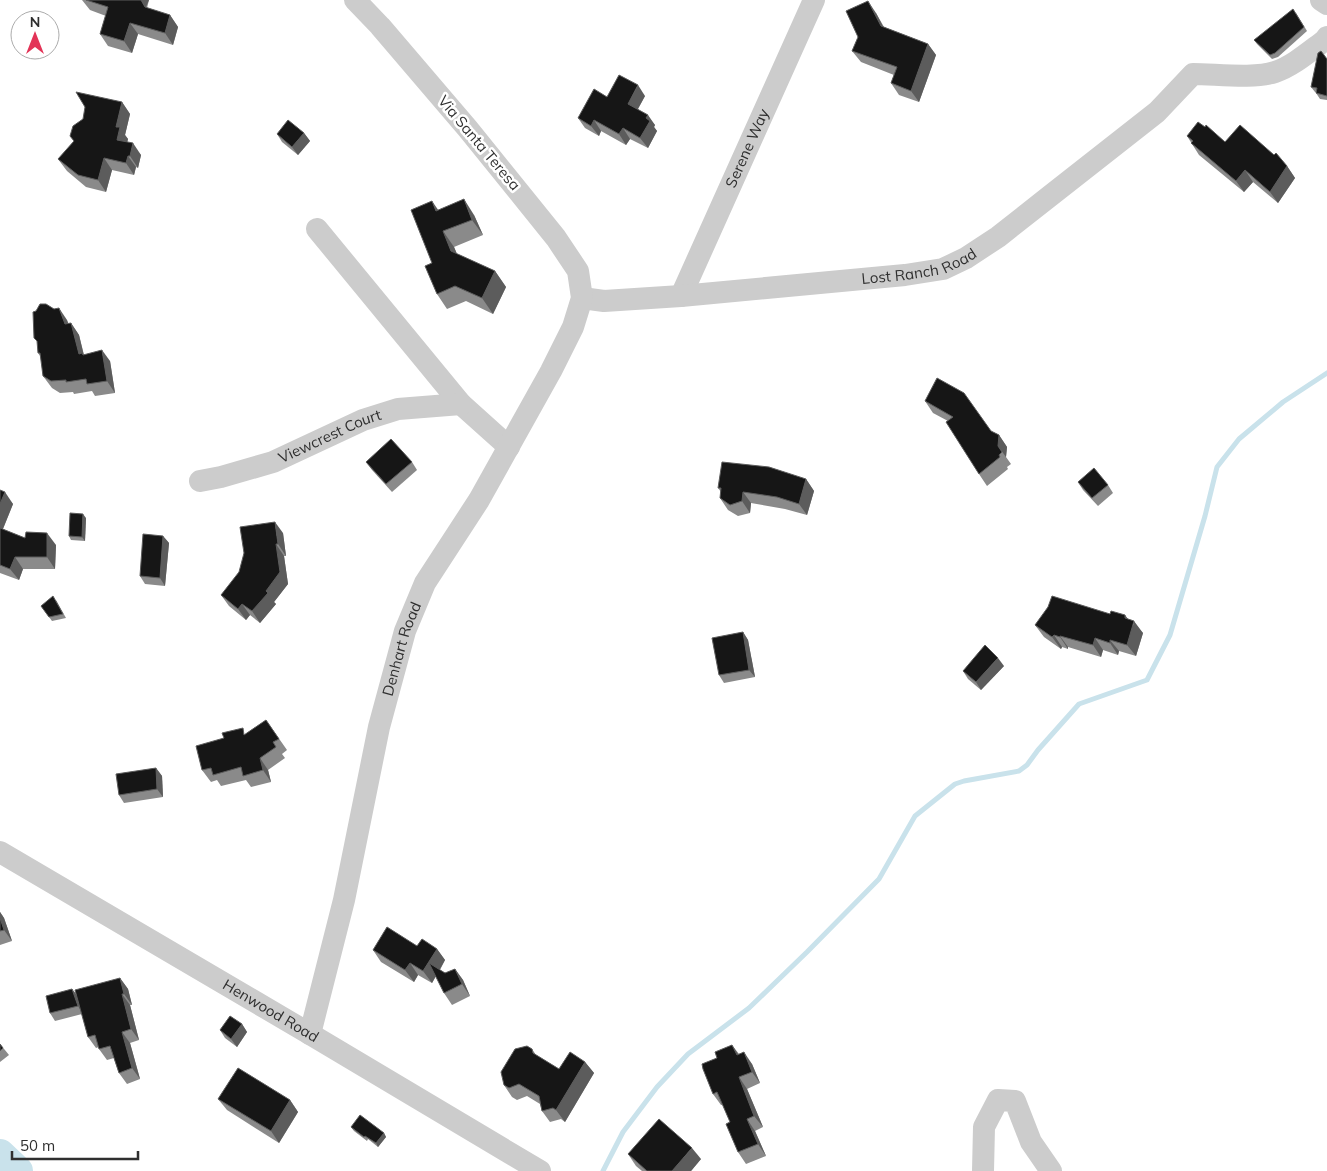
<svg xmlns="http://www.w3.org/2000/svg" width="1327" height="1171" font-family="Mulish,sans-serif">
<rect width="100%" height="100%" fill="#fff"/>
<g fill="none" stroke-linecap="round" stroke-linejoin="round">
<path stroke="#c9e2eb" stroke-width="5" d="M603,1171l20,-39 34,-45 31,-33 61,-46 58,-56 72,-73 36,-63 40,-32 9,-3 55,-10 8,-6 11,-15 41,-46 68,-24 23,-45 35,-119 12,-49 22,-28 44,-37 44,-29"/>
<path stroke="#c9e2eb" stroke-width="30" d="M0,1154l18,17"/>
<g stroke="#ccc" stroke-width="22">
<path d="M1321,0l6,4"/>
<path d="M317,229l144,175 48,43"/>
<path id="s1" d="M681,296l133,-296"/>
<path id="s2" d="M582,298l22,3 77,-5 224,-21 38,-6 23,-11 32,-21 52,-41 107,-84 36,-38c23,0 61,5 82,-2 18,-6 35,-21 50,-32l2,-3"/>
<path id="s3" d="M200,481l21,-4 52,-15 90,-42 35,-11 63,-5"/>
<path id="s4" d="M0,852l310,182 230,137"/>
<path id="s5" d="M310,1034l34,-134 35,-173 26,-96 20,-48 54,-83 72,-129 22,-44 9,-29 -4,-27 -22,-33 -88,-109 -88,-103 -25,-26"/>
<path d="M983,1171l1,-44 14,-27 17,1 16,41 20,29"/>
</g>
</g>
<g fill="#8a8a8a">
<path d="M82,0h67l-2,8 23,7 8,12 -5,18 -35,-11 -6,19 -24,-7 -8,-12 6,-18 -16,-6z"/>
<path d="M876,13l8,14 44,17 8,11 -17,47 -20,-7 -8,-12 3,-8 -33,-13 -9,-11z"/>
<path d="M1296,13l11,18 -29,26 -6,2 -15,-15 -3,-4z"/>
<path d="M1327,59v41l-7,-1 -4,-6v-1h-1l-4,-5z"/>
<path d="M645,96l-7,13 17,16 -1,2 3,4 -9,17 -18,-9 -4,6 -25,-14 -2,5 -14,-8 -7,-10 29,-21z"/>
<path d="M122,102l8,12 -5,21 3,4 -1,3 14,13 -3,13 -2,-1 -2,8 -22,-5 -6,22 -20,-5 -19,-16 -9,-12z"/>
<path d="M1205,127l20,15 62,24 8,12 -17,25 -25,-21 -9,10 -45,-37 -12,-19z"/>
<path d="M304,133l6,8 -12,14 -16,-13 -5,-8z"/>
<path d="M438,210l36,5 9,20 -29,12 3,7 38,17 11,16 -13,27 -27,-13 -19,8 -10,-15 -5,-31z"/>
<path d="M36,311l31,9 1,4 3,-1 8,12 5,20 26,6 5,32 -20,3 -3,-5 -18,3 -1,-2 -13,1 -8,-5 -9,-12 -2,-19 -3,-4z"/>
<path d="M925,401l74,34 8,12 -1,10 5,7 -4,3 1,2 -21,17 -8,-12 -31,-53 -15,-8z"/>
<path d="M366,462h46l5,8 -25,22 -20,-22z"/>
<path d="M806,479l8,12 -7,24 -22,-6 -34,-6 -1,10 -12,3 -10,-6 -8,-12 1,-6 -3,-4z"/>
<path d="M1078,482l30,3 5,8 -15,13 -15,-16z"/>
<path d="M0,490l13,14 -10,25 22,9 31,7 -1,24h-32l-4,11 -19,-7z"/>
<path d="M86,518l-1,23 -14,-1 -2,-4z"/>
<path d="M283,533l3,23h-2l4,28 -14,18 2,2 -16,19 -10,-8 -4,5 -17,-14 -8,-11z"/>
<path d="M163,536l6,7 -4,43 -20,-2 -5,-8z"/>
<path d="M56,600l10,18 -14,3 -11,-15z"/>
<path d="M1110,614l15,1 3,5 15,13 -7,23 -17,-5 -1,4 -15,-5 -2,7 -33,-10v2l-6,-2 -1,2 -17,-12 -9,-12z"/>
<path d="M743,632l5,8 7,37 -31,6 -5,-8z"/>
<path d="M1004,666l-23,24 -13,-11 -5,-8z"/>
<path d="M266,720l21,30 -5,4 3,4 -17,12 3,12 -20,5 -5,-7 -25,6 -4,-6 -6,2 -9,-12 45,-37z"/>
<path d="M156,768l6,8 1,21 -39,6 -5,-8z"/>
<path d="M0,912l4,6 8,23 -12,4z"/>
<path d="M417,946l20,3 8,11 -5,10 5,3 10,-4 8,11 7,16 -18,9 -8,-12 -8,-17 -4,7 -14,-8 -4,7 -33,-20 -8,-12z"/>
<path d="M120,978l8,11 4,16h-2l9,35 -9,3 10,36 -13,5 -8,-11 -5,-15 -7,2 -8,-11v-2l-3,1 -8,-11 -6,-23 -27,7 -5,-8 22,-24 5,6z"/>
<path d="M242,1024l5,8 -10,15 -12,-9 -5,-8z"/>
<path d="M0,1044l9,11 -9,7z"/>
<path d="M732,1045l7,9 13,10 8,19 -13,6 16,38 -8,4 11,25 -20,8 -8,-12 -8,-30 -7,-17h-2l-8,-11 4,-36z"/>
<path d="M532,1049l4,6 23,14 26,-7 9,11 -29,49 -4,-3 -11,3 -8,-11 -2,-7 -13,-8 -10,4 -5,-3 -8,-12z"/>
<path d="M218,1099l72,1 8,12 -19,31 -52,-33z"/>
<path d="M351,1127l33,6 2,4 -8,10 -10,-8 -1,2 -13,-10z"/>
<path d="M628,1154l73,5 -10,12h-49l-6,-5z"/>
</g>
<g fill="#5c5c5c">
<path d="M141,0h8l-3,7 7,12z"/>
<path d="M868,1l8,12 13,25 -8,-12z"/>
<path d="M170,15l8,12 -5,18 -8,-12z"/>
<path d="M130,23l8,11 -6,19 -8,-12z"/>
<path d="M928,44l8,11 -17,47 -8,-11z"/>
<path d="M638,85l7,11 -10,18 -7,-10z"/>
<path d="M122,102l8,12 -5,21 3,4 -3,12 -8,-11 -1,-13z"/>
<path d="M648,115l7,10 -1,2 3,4 -9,17 -8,-10 6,-20z"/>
<path d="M594,120l7,11 -2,5 -8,-10z"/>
<path d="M623,128l7,11 -4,6 -7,-11z"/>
<path d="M304,133l6,8 -12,14 -6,-8z"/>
<path d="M133,143l8,12 -3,13 -8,-12z"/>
<path d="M128,156l8,11 -2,8 -8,-12z"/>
<path d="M104,158l8,12 -6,22 -8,-12z"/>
<path d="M1287,166l8,12 -17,25 -8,-11z"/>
<path d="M1245,170l8,12 -9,10 -8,-11z"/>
<path d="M464,199l10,16 9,20 -11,-15z"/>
<path d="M432,201l11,16 -7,-6z"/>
<path d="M443,231l11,16 8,19 -11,-15z"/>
<path d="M495,271l11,16 -13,27 -11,-16z"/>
<path d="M59,308l8,12 6,16 -8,-12z"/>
<path d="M71,323l8,12 5,21 -5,-2z"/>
<path d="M102,350l8,11 5,32 -8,-12z"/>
<path d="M999,435l8,12 -1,10 -8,-11z"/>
<path d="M806,479l8,12 -7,24 -8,-11z"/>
<path d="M5,492l8,12 -13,32v-32z"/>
<path d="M743,492l8,11 -1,10 -8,-12z"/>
<path d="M83,514l3,4 -1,23 -3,-4z"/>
<path d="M275,522l8,11 3,23 -8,-12z"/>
<path d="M47,533l9,12 -1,24 -8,-12z"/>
<path d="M163,536l6,7 -4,43 -5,-8z"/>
<path d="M276,544l8,12 4,28 -14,18 2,2 -16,19 -8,-12 14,-20z"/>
<path d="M15,557l8,12 -4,11 -9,-11z"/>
<path d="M242,604l8,11 -4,5 -8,-11z"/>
<path d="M1125,615l8,11 1,-5 9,12 -7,23 -9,-11 -2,-27z"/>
<path d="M743,632l5,8 7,37 -6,-7z"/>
<path d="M1054,635l8,12 -1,2 -9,-12z"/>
<path d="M1060,636l8,11v2l-8,-12z"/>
<path d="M1095,638l8,12 -2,7 -8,-12z"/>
<path d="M1110,640l9,11 -1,4 -8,-12z"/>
<path d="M998,658l6,8 -23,24 -5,-8z"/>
<path d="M260,758l8,12 3,12 -8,-12z"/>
<path d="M156,768l6,8 1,21 -6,-8z"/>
<path d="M0,912l4,6 8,23 -8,-11 -4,-12z"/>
<path d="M437,949l8,11 -13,23 -9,-12z"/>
<path d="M410,963l8,12 -4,7 -9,-12z"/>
<path d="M455,969l8,11 7,16 -8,-12z"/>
<path d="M120,978l8,11 4,16 -8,-11z"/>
<path d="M72,989l6,8 5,17 -5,-8z"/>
<path d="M122,994l8,11 9,35 -8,-11z"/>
<path d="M242,1024l5,8 -10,15 -6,-8z"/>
<path d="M122,1032l8,11 10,36 -8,-11z"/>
<path d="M732,1045l8,12 -3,-2z"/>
<path d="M744,1052l8,12 8,19 -8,-11z"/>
<path d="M585,1062l9,11 -29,49 -9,-12z"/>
<path d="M739,1077l8,12 16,38 -9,-11z"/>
<path d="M290,1100l8,12 -19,31 -8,-12z"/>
<path d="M747,1119l8,12 11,25 -8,-12z"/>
<path d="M384,1133l2,4 -8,10 -2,-4z"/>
<path d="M692,1148l9,11 -10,12h-19z"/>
</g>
<g fill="#161616" stroke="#5c5c5c">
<path d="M86,0h55l4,7 25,8 -5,18 -35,-10 -6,18 -24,-7 8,-27z"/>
<path d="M868,1l13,25 47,18 -17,47 -20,-8 6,-16 -45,-16 6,-14 -12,-26z"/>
<path d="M1293,9l11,18 -29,26 -5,2 -16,-15z"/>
<path d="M1321,51l6,8v37l-11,-3 1,-5 -6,-1 7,-34z"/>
<path d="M619,75l19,10 -10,19 20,11 -2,3 4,3 -10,17 -17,-10 -4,6 -25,-14 -3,6 -13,-8 16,-29 13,8z"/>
<path d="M76,92l46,10 -6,25h4l-3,13 16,3 -3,13h-2l-2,7 -22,-5 -6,22 -20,-5 -20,-16 16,-18 -4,-5 3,-10 10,-7 2,-12z"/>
<path d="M288,120l16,13 -12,14 -15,-13z"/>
<path d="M1198,122l7,5 1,-2 19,17 15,-17 34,30 2,-2 11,13 -17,26 -25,-22 -9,11 -45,-38 2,-2 -6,-5z"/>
<path d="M464,199l8,21 -29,11 8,20 44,20 -13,27 -27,-12 -18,8 -12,-28 7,-3 -21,-53 21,-9 4,10z"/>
<path d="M40,304h6l8,5 5,-1 6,16 6,-1 8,31 3,-1 1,2 19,-5 5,31 -20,3 -1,-5 -20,3v-2l-15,1 -8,-5 -3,-23h-2l-1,-12 -3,-3 -1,-26 3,-1z"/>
<path d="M937,378l27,15 27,38 8,4 -1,11 4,6 -3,3 1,2 -21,17 -33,-52 7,-5 -28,-16z"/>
<path d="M391,439l21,23 -26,22 -20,-22z"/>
<path d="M722,462l47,5 37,12 -7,25 -22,-7 -34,-5 -1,9 -12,4 -10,-7 1,-10h-3z"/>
<path d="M1094,468l14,17 -16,13 -14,-16z"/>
<path d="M0,490l5,2 -5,12z"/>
<path d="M70,513l13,1 -1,23 -13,-1z"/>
<path d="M275,522l3,22h-2l4,28 -14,19 2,2 -16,18 -10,-7 -4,5 -17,-14 18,-23 5,-19 -4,-26z"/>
<path d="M0,528l25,10 1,-6 21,1v24h-32l-5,12 -10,-4z"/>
<path d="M143,534l20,2 -3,42 -20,-2z"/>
<path d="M53,596l10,18 -14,3 -8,-11z"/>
<path d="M1052,596l58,18 1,-3 14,4v3l9,3 -7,24 -17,-5v3l-15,-5 -2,7 -33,-9v1l-6,-2 -2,2 -17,-12 13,-18z"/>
<path d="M743,632l6,38 -30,5 -7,-37z"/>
<path d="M985,645l13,13 -22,24 -13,-11z"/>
<path d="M266,720l13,19 -6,3 3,5 -16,11 3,12 -20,6 -2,-9 -28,8 -2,-7 -9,2 -6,-24 28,-8 -2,-5 21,-5 1,7z"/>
<path d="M156,768l1,21 -38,6 -3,-21z"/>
<path d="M0,918l4,12 -4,1z"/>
<path d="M387,927l30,19 5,-7 15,10 -14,22 -13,-8 -5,7 -32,-20z"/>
<path d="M429,963l16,10 10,-4 7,15 -18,9z"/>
<path d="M120,978l4,16h-2l9,35 -9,3 10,36 -13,5 -9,-27 -11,3 -4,-14 -7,2 -13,-47z"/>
<path d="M72,989l6,17 -28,7 -4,-17z"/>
<path d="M230,1016l12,8 -11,15 -11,-9z"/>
<path d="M0,1044l3,4 -3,3z"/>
<path d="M732,1045l5,10 7,-3 8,20 -13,5 15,39 -7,3 11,25 -20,8 -12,-28 4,-2 -13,-30 -4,2 -10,-25 -1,-5 15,-6 -2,-6z"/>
<path d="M527,1046l5,3 1,4 26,16 11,-17 15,10 -29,48 -3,-2 -11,3 -3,-15 -20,-12 -10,4 -5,-3 -3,-13 14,-23z"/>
<path d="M238,1068l52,32 -19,31 -53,-32z"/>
<path d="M360,1115l24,18 -8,10 -11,-7 -1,1 -13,-10z"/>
<path d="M659,1119l33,29 -20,23h-25l-19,-17z"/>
</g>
<g text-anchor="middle" stroke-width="5" stroke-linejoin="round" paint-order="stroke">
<g font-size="15" fill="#2f2f2f" stroke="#fff">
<text transform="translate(479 143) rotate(50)" y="5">Via Santa Teresa</text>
<text dy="5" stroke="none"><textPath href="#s1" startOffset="162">Serene Way</textPath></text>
<text dy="5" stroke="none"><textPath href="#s2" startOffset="340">Lost Ranch Road</textPath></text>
<text dy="5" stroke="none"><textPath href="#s3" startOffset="138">Viewcrest Court</textPath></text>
<text dy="5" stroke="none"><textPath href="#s5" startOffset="396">Denhart Road</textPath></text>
<text dy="5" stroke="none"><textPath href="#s4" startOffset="314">Henwood Road</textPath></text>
</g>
</g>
<g transform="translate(35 35)"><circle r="24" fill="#ffffff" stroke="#acacac"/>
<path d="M0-4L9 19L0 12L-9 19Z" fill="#e33357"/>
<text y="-8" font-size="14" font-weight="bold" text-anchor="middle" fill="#2f2f2f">N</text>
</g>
<path d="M12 1151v8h126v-8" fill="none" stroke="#2f2f2f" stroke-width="2.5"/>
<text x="20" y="1151" font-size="15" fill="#2f2f2f" stroke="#ffffff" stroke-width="4" paint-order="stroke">50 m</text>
</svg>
